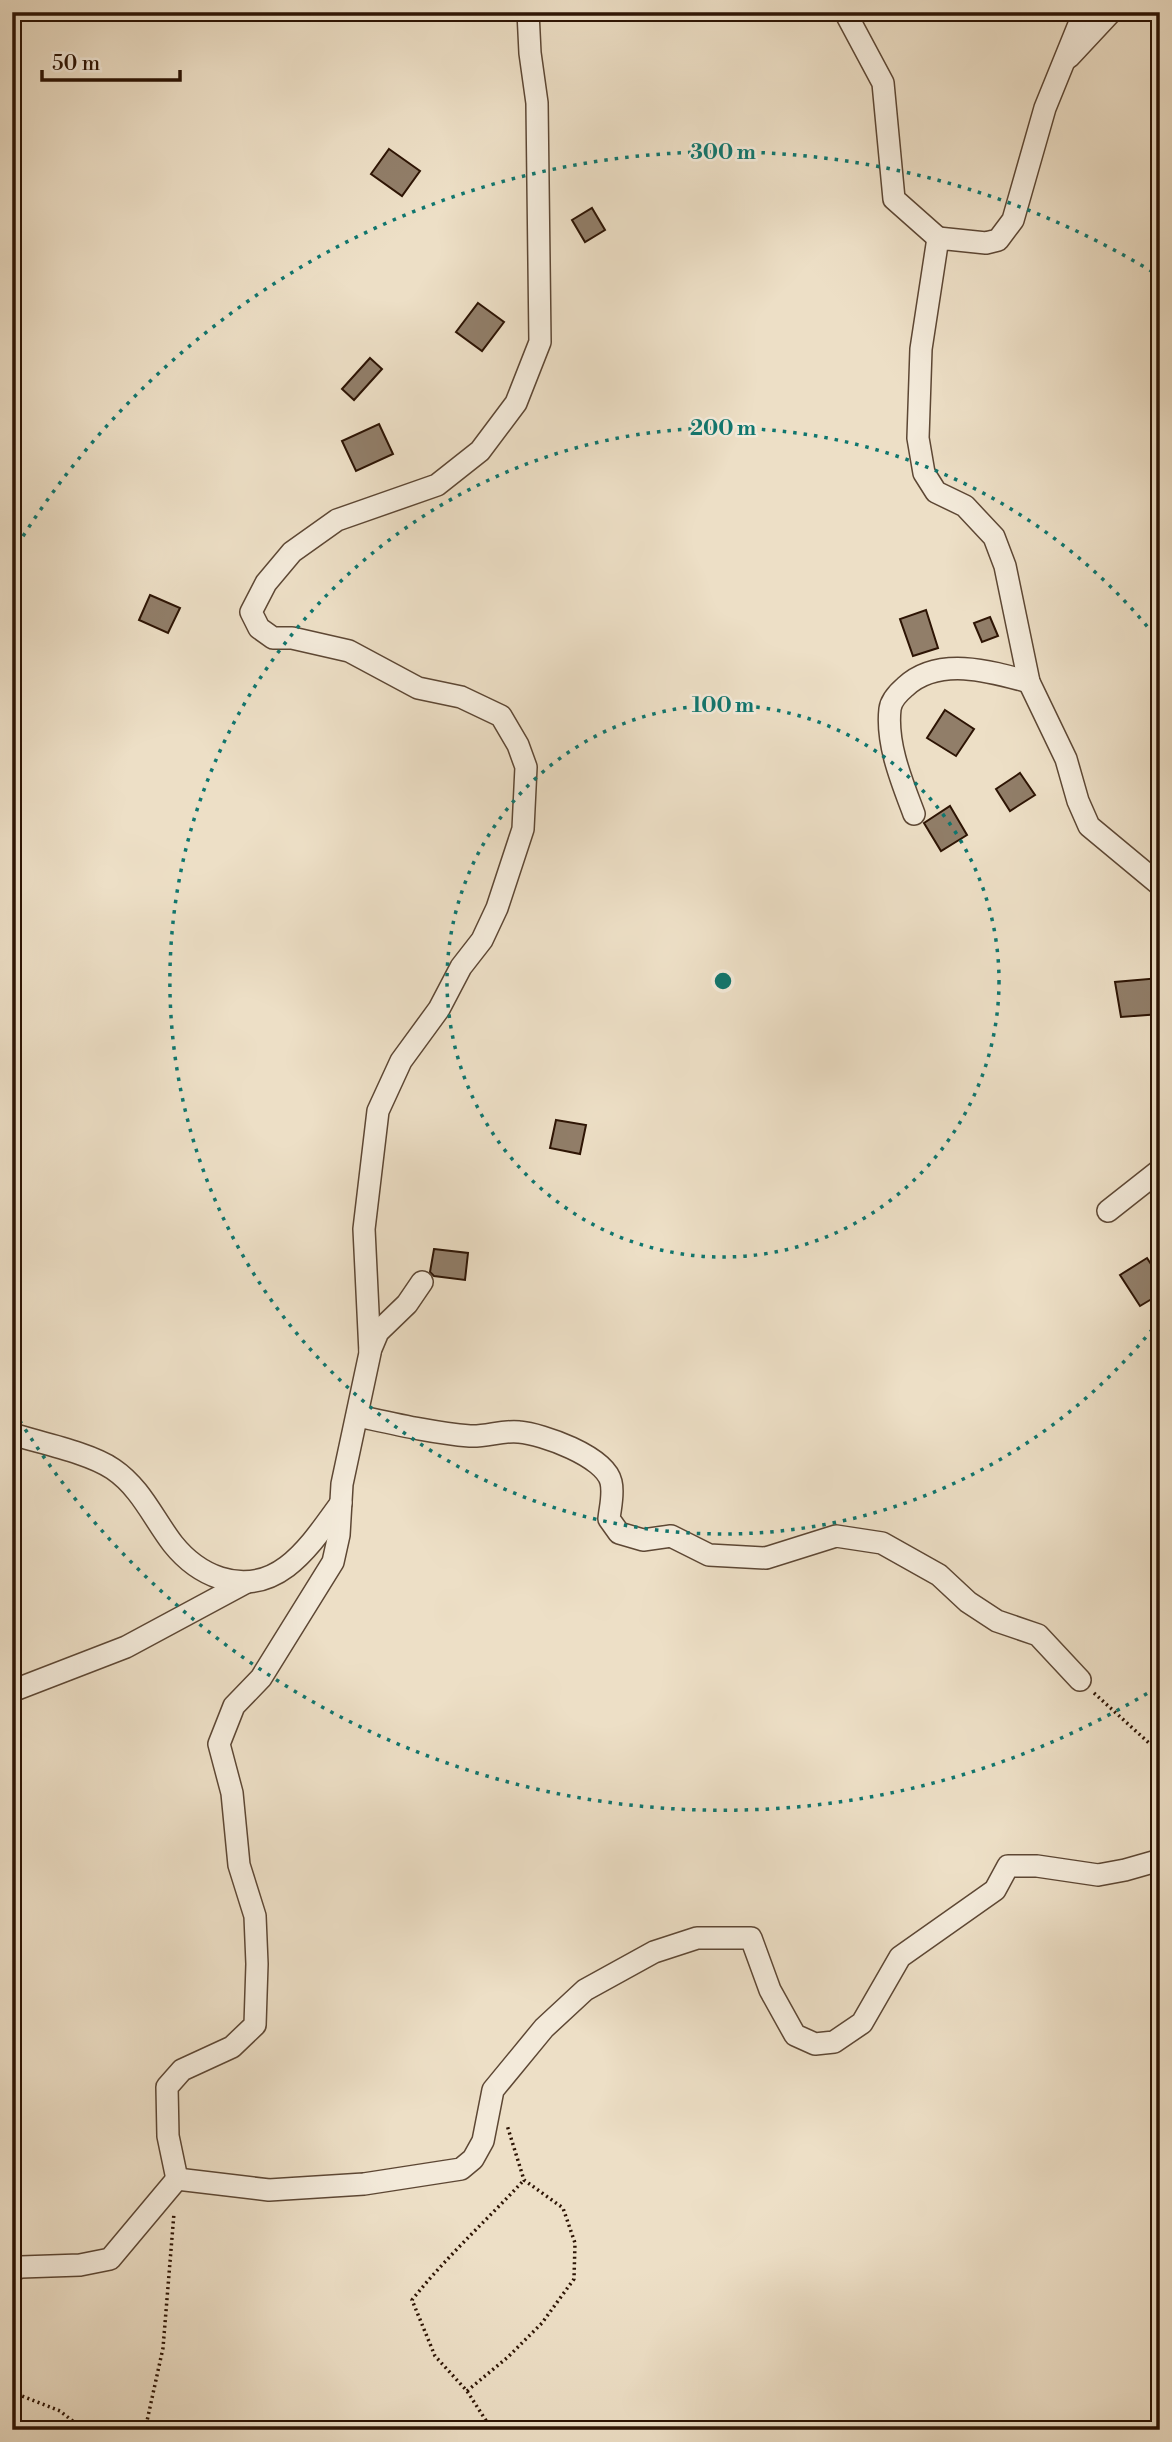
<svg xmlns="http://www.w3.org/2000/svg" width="1172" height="2442" font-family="'Libre Bodoni',serif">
<rect width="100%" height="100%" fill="#eddfc6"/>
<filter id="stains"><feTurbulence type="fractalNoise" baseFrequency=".00286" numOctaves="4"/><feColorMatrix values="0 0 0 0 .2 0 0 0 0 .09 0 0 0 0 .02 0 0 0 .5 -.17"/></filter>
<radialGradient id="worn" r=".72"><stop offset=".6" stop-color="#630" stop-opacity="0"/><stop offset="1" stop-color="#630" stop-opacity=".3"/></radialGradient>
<g fill="#917e69" stroke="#2d1404" stroke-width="2">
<path d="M389,149l31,22 -18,25 -31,-22z"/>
<path d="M592,208l13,22 -20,12 -13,-22z"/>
<path d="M478,303l26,19 -22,29 -26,-19z"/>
<path d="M370,358l12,11 -28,31 -12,-11z"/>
<path d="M379,424l14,30 -37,17 -14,-30z"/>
<path d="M150,595l30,13 -12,25 -29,-13z"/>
<path d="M926,610l12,38 -25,8 -13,-37z"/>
<path d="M990,617l8,19 -16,6 -8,-19z"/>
<path d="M945,710l29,19 -18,27 -29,-18z"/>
<path d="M1020,773l15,22 -25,16 -14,-22z"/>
<path d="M950,806l17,29 -26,16 -17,-28z"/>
<path d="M1160,978v36l-39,3 -6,-35z"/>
<path d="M556,1120l30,5 -6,29 -30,-6z"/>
<path d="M434,1249l34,4 -3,27 -31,-4 -4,-4z"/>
<path d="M1147,1258l13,20v16l-20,12 -20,-31z"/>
</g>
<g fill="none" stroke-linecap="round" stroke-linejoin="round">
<g stroke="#5d4734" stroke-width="24">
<g id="street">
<path d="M845,12l38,71 11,116 44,39"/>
<path d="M1084,12l-39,96 -32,112 -15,20 -12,3 -48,-5 -17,111 -3,89 6,35 12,19 29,14 29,31 11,29 24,116 37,77 12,42 11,25 71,59"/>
<path d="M1069,57l42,-45"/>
<path d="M914,814c-12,-32 -28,-70 -24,-105 1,-9 8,-16 15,-22 33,-31 85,-16 124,-5"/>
<path d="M1108,1211l52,-41"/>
<path d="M370,1351l8,-19 29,-28 15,-22"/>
<path d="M358,1416c37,8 75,17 112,20 16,1 33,-6 49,-4 23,2 86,24 92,50 3,12 -1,26 -2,37l10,14 24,7 28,-4 38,19 57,3 70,-22 46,7 57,32 29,27 29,19 41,14 42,45"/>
<path d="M12,1434c29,9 78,19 101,35 28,19 40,49 60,75 12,15 29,28 47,34 59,19 91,-34 121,-75"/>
<path d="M12,1691l114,-44 119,-64"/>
<path d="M177,2179l-9,-43 -1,-49 15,-17 50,-23 23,-22 2,-61 -2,-48 -16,-51 -7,-72 -13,-49 15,-38 27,-28 72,-116 6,-27 3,-51 28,-131 -6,-124 14,-118 23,-50 38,-52 22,-42 21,-27 15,-32 26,-79 3,-62 -8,-22 -17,-29 -40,-19 -43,-9 -69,-37 -57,-13h-19l-14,-10 -8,-16 15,-29 26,-31 45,-32 100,-35 43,-34 36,-48 24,-61 -3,-239 -7,-50 -2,-41"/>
<path d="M177,2179l92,11 95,-6 97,-15 12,-10 10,-18 10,-51 51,-62 41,-38 69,-38 43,-14h54l19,52 25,45 20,9 19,-2 28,-19 38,-66 95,-67 13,-24h29l61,9 27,-5 35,-10"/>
<path d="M12,2270l9,-3 59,-2 30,-6 67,-80"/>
</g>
</g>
<g stroke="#2d1404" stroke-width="3.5" stroke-dasharray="2 3.5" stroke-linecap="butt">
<path d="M1094,1693l66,60"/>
<path d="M467,2391l41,-34 34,-34 32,-44 1,-36 -12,-35 -39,-28 -17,-55"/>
<path d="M12,2392l48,19 24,19"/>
<path d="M145,2430l18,-82 11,-135"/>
<path d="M492,2430l-25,-39 -32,-35 -23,-56c34,-43 75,-80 112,-120"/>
</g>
<use href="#street" stroke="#f3eada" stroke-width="21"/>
</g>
<g fill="none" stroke="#0f766e" stroke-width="3.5" stroke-dasharray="3.5 7">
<circle cx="723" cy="981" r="276"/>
<path d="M1159 1321A553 553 0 1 1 1159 641"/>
<path d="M1156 1688A829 829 0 0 1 12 1408M12 554A829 829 0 0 1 1156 274"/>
</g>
<circle cx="723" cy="981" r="10" fill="#0f766e" stroke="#f3eada" stroke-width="3.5"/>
<g font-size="21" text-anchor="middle" font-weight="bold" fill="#0f766e" stroke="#f3eada" stroke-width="5" stroke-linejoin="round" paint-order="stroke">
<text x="723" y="159">300 m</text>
<text x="723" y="435">200 m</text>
<text x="723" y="712">100 m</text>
</g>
<rect width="1172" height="2442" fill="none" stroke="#eddfc6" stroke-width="42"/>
<rect x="14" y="14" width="1144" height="2414" fill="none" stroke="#2d1404" stroke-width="3.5"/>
<rect x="21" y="21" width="1130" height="2400" fill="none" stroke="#2d1404" stroke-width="2"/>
<path d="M42 70v10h138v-10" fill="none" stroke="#2d1404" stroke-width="3.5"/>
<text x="52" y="70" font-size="21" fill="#2d1404" stroke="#f3eada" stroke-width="5" paint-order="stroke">50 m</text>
<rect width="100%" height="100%" filter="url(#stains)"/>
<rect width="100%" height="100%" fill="url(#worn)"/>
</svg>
